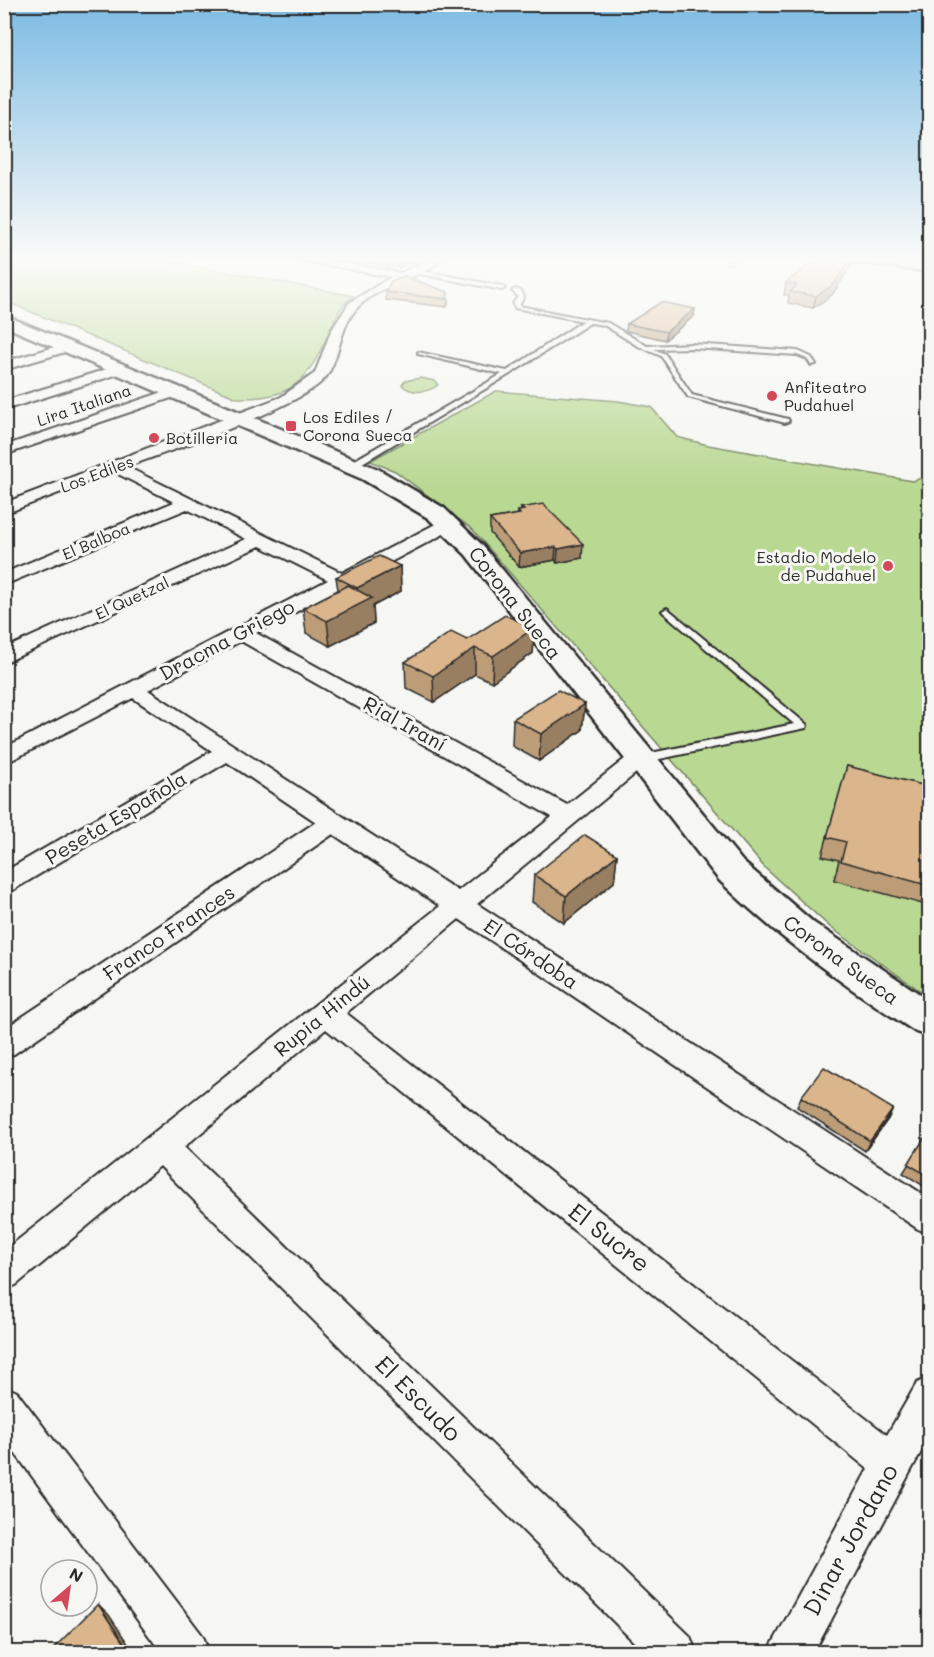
<svg xmlns="http://www.w3.org/2000/svg" width="934" height="1657" font-family="Mali,sans-serif">
<rect width="100%" height="100%" fill="#f6f6f2"/>
<filter id="ink" filterUnits="userSpaceOnUse"><feTurbulence type="fractalNoise" baseFrequency=".0167" numOctaves="2"/><feDisplacementMap in="SourceGraphic" scale="12" xChannelSelector="R" yChannelSelector="G"/><feConvolveMatrix kernelMatrix="1 2 1 2 8 2 1 2 1" color-interpolation-filters="sRGB"/></filter>
<g filter="url(#ink)">
<g fill="#b9d891" stroke="#72825e" stroke-width="1.5">
<path d="M5,257h142l207,39c-13,8 -18,20 -24,34 -22,50 -35,69 -93,68l-232,-97z"/>
<path d="M420,378l15,3 3,4c-10,8 -27,9 -36,0l3,-4z"/>
<path d="M496,391l122,10 33,6 26,30 31,8 204,36 17,-5v521l-99,-70 -64,-58 -294,-340 -77,-58 -25,-10z"/>
</g>
<g fill="none" stroke-linecap="round" stroke-linejoin="round">
<g stroke="#2b2b2b" stroke-width="4">
<g id="lane">
<path d="M732,257h6l-7,6h-4z"/>
<path d="M412,269l90,17 3,2 -3,2 -92,-18z"/>
<path d="M515,289l6,2 3,5 -5,10 89,17 39,23 45,-2 106,7 13,6 5,7 -5,1 -4,-6 -10,-4 -105,-7 -38,1 11,5 27,41 96,24 1,2 -4,2 -97,-26 -27,-41 -25,-11 -32,-20 -14,-2 -80,51 -156,94h-6v-4l154,-90 -84,-20v-2l89,19 76,-50 -68,-13 -2,-4 5,-8 -6,-5z"/>
<path d="M667,608l139,116 1,2 -1,2 -165,35 -4,-1 -2,-3 6,-4 153,-31 -130,-111 -2,-2z"/>
</g>
</g>
<g stroke="#2b2b2b" stroke-width="4">
<g id="street">
<path d="M286,257h22l93,16 31,-16h13c-24,22 -63,26 -87,50 -19,19 -18,52 -32,70 -25,31 -156,73 -199,90l215,106 101,-53h12l2,4 -2,4 -199,105 311,172 64,-51h16l3,5 -3,5 -170,140 453,295v35l-12,-5 -459,-310 -113,94 541,422 30,-52 13,-6v58l-116,217h-46l100,-183 -542,-440 -142,118 506,489 6,16h-52l-484,-486 -144,119 -12,5v-39l436,-345 -107,-72 -319,220 -10,3v-28l312,-207 -89,-60 -214,128 -9,3v-21l208,-121 -79,-53 -129,66v-16l324,-168 -68,-34 -256,117v-14l242,-110 -59,-30 -183,76v-12l170,-71 -60,-30 -110,42v-11l277,-106 34,-24 16,-42 18,-28 42,-26zM241,641l311,176 -94,74 -310,-201z"/>
<path d="M68,343l4,1v6l-68,20v-8z"/>
<path d="M120,365l6,4 -1,3 -121,38v-9z"/>
<path d="M175,388l7,4 -2,3 -176,60v-9z"/>
<path d="M4,1386l13,6 186,244 6,16h-48l-157,-214z"/>
</g>
</g>
<g stroke="#2b2b2b" stroke-width="5">
<path id="secondary" d="M4,315l374,154 66,39 38,37 261,317 71,61 116,78v36l-14,-5c-70,-45 -137,-93 -197,-152l-253,-325 -38,-37 -66,-39 -358,-153z"/>
</g>
<g stroke="#2b2b2b" stroke-width="5">
<path id="primary" d="M842,257h37l51,7v8l-81,-11z"/>
</g>
<use href="#lane" fill="#f6f6f2" fill-rule="evenodd"/>
<use href="#street" fill="#f6f6f2" fill-rule="evenodd"/>
<use href="#secondary" fill="#f6f6f2" fill-rule="evenodd"/>
<use href="#primary" fill="#fce080" fill-rule="evenodd"/>
</g>
<g fill="#bc9d78" stroke="#2b2b2b" stroke-width="1.5">
<path d="M356,257h66l-24,11 -42,-7z"/>
<path d="M819,257h34l-1,7 -20,31 -19,13 -25,-5 1,-8h-5l2,-12z"/>
<path d="M386,292l63,7 -2,8 -61,-7z"/>
<path d="M694,316l-29,24 -39,-9 1,-7z"/>
<path d="M521,508l61,50 -25,5 -2,-3 -36,7 -29,-34v-14l28,-5v-3h3z"/>
<path d="M400,566l1,25 -28,15 1,17 -44,23 -24,-13 -3,-25 35,-18 -2,-13z"/>
<path d="M534,628l-1,25 -41,29 -17,-8 -41,28 -28,-14 -1,-26 62,-22z"/>
<path d="M585,704l-3,26 -43,31 -27,-15 1,-27z"/>
<path d="M847,766l83,21v119l-96,-26 5,-20 -17,-4z"/>
<path d="M617,855l-3,27 -50,41 -32,-21 2,-27z"/>
<path d="M801,1097l92,12 -5,10 -23,32 -68,-44z"/>
<path d="M930,1129v61l-27,-17z"/>
</g>
<g fill="#997f62" stroke="#2b2b2b" stroke-width="1.5">
<path d="M398,257h24l-24,11z"/>
<path d="M852,257h1l-1,7 -20,31 -19,13 3,-12z"/>
<path d="M695,309l-1,7 -29,24 1,-8z"/>
<path d="M583,544l-1,14 -25,5 1,-14z"/>
<path d="M556,547l-1,13 -36,7 1,-14z"/>
<path d="M400,566l1,25 -28,15 1,17 -44,23 -3,-25 32,-17 -2,-16z"/>
<path d="M534,628l-1,25 -41,29 1,-26z"/>
<path d="M475,648v26l-41,28 -1,-26z"/>
<path d="M585,704l-3,26 -43,31 2,-27z"/>
<path d="M617,855l-3,27 -50,41 2,-27z"/>
<path d="M893,1109l-5,10 -23,32 5,-10z"/>
<path d="M98,1604l11,11 25,38h-4z"/>
</g>
<g fill="#dbb68c" stroke="#2b2b2b" stroke-width="1.5">
<path d="M819,257h33l-18,27 -18,12 -26,-4 7,-7 -11,-2z"/>
<path d="M404,276l44,16 -1,7 -61,-7 5,-11z"/>
<path d="M661,302l34,7 -29,23 -39,-8z"/>
<path d="M543,504l40,40 -25,5 -2,-2 -36,6 -30,-34 30,-5 -2,-3 6,-1 -3,-2z"/>
<path d="M379,556l21,10 -43,22 -21,-11z"/>
<path d="M348,585l24,13 -45,23 -24,-13z"/>
<path d="M505,615l29,13 -41,28 -18,-8 -42,28 -28,-14 46,-30 16,8z"/>
<path d="M558,690l27,14 -44,30 -28,-15z"/>
<path d="M847,766l83,21v99l-89,-25 5,-19 -19,-5z"/>
<path d="M585,835l32,20 -51,41 -32,-21z"/>
<path d="M824,1067l69,42 -23,32 -69,-44z"/>
<path d="M930,1129v48l-22,-13z"/>
<path d="M98,1604l32,49h-81z"/>
</g>
</g>
<linearGradient id="sky" x2="0" y2="1"><stop stop-color="#7cbbe3"/><stop offset="0.53" stop-color="#fbfbf9"/><stop offset="1" stop-color="#fbfbf9" stop-opacity="0"/></linearGradient>
<rect width="934" height="489" fill="url(#sky)"/>
<g fill="#d1495b" stroke="#f6f6f2" stroke-width="2">
<circle cx="772" cy="396" r="6"/>
<rect x="285" y="420" width="12" height="12" rx="3"/>
<circle cx="154" cy="438" r="6"/>
<circle cx="888" cy="566" r="6"/>
</g>
<g text-anchor="middle" stroke-width="6" stroke-linejoin="round" paint-order="stroke">
<g font-size="16" fill="#2b2b2b" stroke="#f6f6f2" text-anchor="start">
<text x="784" y="393">Anfiteatro<tspan x="784" dy="18">Pudahuel</tspan></text>
<text x="303" y="423">Los Ediles /<tspan x="303" dy="18">Corona Sueca</tspan></text>
<text x="166" y="444">Botillería</text>
<text x="876" y="563" text-anchor="end">Estadio Modelo<tspan x="876" dy="18">de Pudahuel</tspan></text>
</g>
<g font-size="16" fill="#2b2b2b" stroke="#f6f6f2">
<text transform="translate(84 405) rotate(-19)" y="6">Lira Italiana</text>
<text transform="translate(97 474) rotate(-21)" y="6">Los Ediles</text>
<text transform="translate(96 541) rotate(-23)" y="6">El Balboa</text>
<text transform="translate(132 598) rotate(-25)" y="6">El Quetzal</text>
</g>
<g font-size="20" fill="#2b2b2b" stroke="#f6f6f2">
<text transform="translate(515 603) rotate(52)" y="7">Corona Sueca</text>
<text transform="translate(227 640) rotate(-28)" y="7">Dracma Griego</text>
<text transform="translate(405 724) rotate(29)" y="7">Rial Iraní</text>
<text transform="translate(116 818) rotate(-31)" y="7">Peseta Española</text>
<text transform="translate(169 933) rotate(-34)" y="7">Franco Frances</text>
<text transform="translate(531 954) rotate(34)" y="7">El Córdoba</text>
<text transform="translate(841 960) rotate(36)" y="7">Corona Sueca</text>
<text transform="translate(322 1016) rotate(-39)" y="7">Rupia Hindú</text>
</g>
<g font-size="24" fill="#2b2b2b" stroke="#f6f6f2">
<text transform="translate(609 1238) rotate(38)" y="8">El Sucre</text>
<text transform="translate(418 1399) rotate(45)" y="8">El Escudo</text>
<text transform="translate(851 1540) rotate(-61)" y="8">Dinar Jordano</text>
</g>
</g>
<rect width="934" height="1657" fill="none" stroke="#f6f6f2" stroke-width="24"/>
<rect x="12" y="12" width="910" height="1633" fill="none" stroke="#2b2b2b" stroke-width="2" filter="url(#ink)"/>
<g transform="translate(69 1588) rotate(29)"><circle r="28" fill="#f6f6f2" stroke="#a5a5a2" stroke-width="1.5"/>
<path d="M0-4.5L10 22L0 15L-10 22Z" fill="#d1495b"/>
<text y="-9" font-size="16" font-weight="bold" text-anchor="middle" fill="#2b2b2b">N</text>
</g>
</svg>
